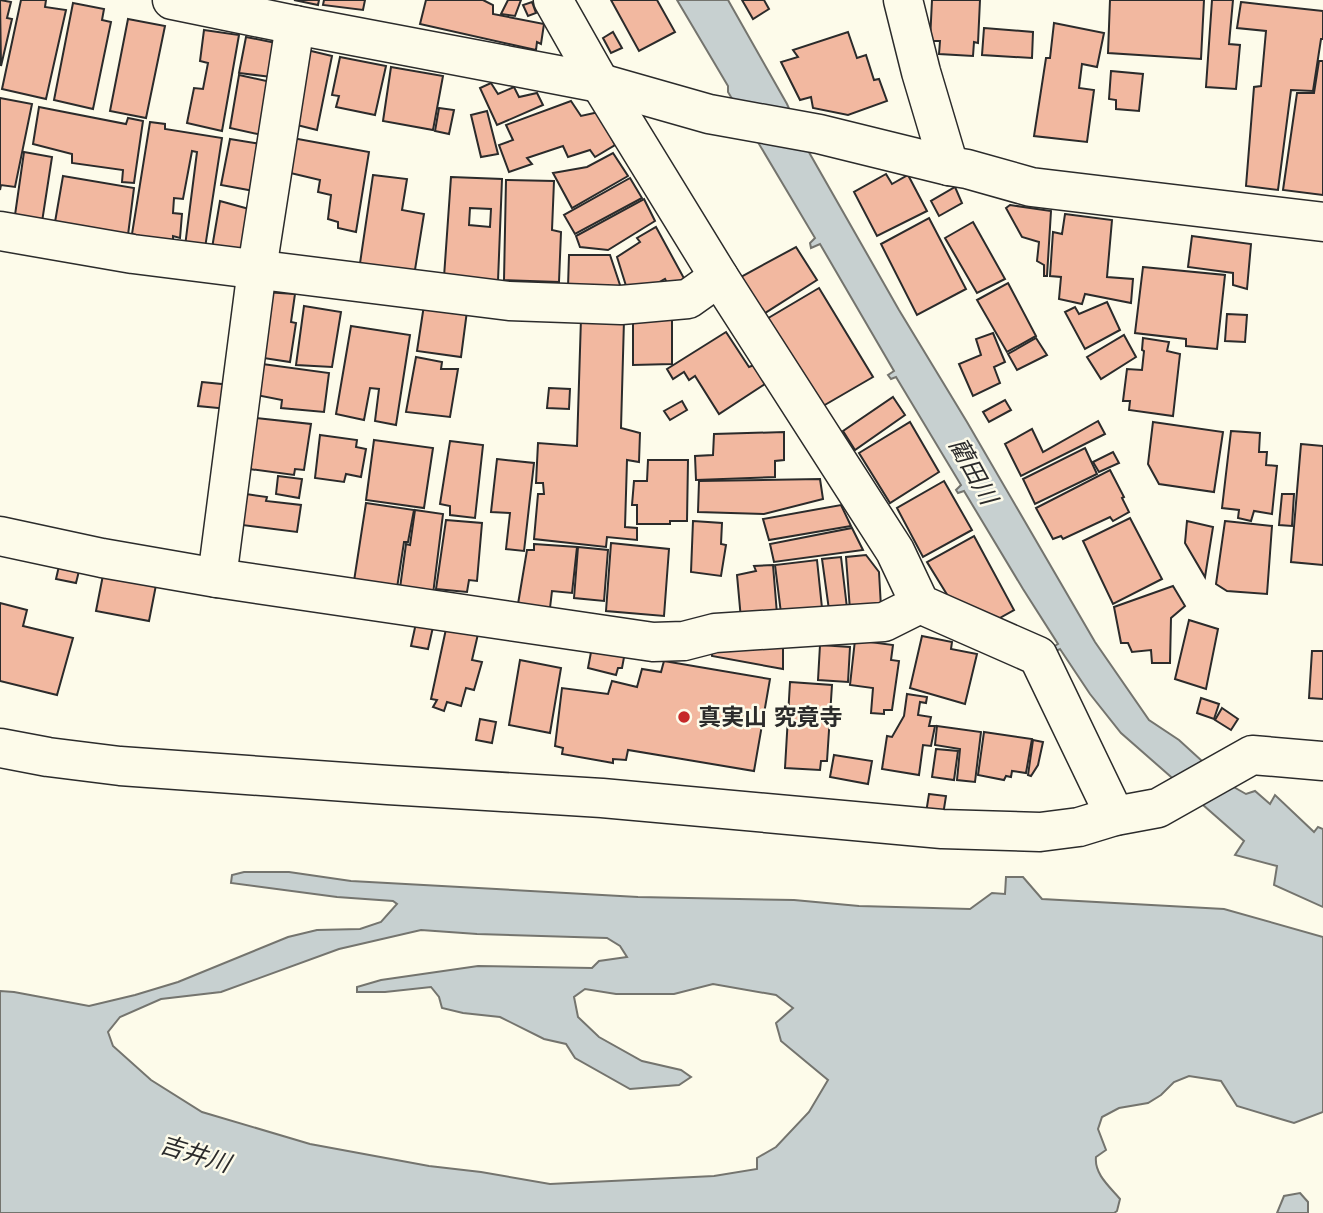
<svg xmlns="http://www.w3.org/2000/svg" width="1323" height="1213" font-family="'Work Sans','Noto Sans JP',sans-serif">
<rect width="100%" height="100%" fill="#fdfbea"/>
<g fill="#c7d0d0" stroke="#74746e" stroke-width="2" fill-rule="evenodd">
<path d="M677,0h51l59,104 19,43 93,163 68,112 128,220 54,78 30,20 46,42 21,12 9,-3 15,13 5,-9 39,37 4,-5 5,2v78l-49,-22 3,-19 -42,-11 9,-14 -123,-108 -31,-39 -30,-45 -6,3 -3,-4 7,-4 -35,-55 -59,-98 -6,2 -2,-3 5,-5 -65,-108 -5,2 -3,-4 6,-4 -74,-127 -9,4 -1,-5 5,-5 -87,-146v-6z"/>
<path d="M244,872h45l62,9 287,16 156,3 65,6 111,3 22,-16 13,1 1,-17h17l19,22 182,10 99,28v175l-29,11 -57,-17 -16,-25 -32,-5 -15,6 -13,13 -13,8 -29,5 -17,9 -4,12 8,21 -10,7c-2,17 14,30 24,42l-3,12 -3,2h-1114v-222l14,1 75,14 46,-11 43,-13 110,-45 29,-7 43,-1 21,-7 16,-18 -4,-3 -56,-4 -106,-14 1,-8zM421,930l56,4 130,4 13,8 7,11 -28,4 -7,7 -114,-2 -97,14 -24,7v5h28l46,-5 8,10 3,11 21,5 37,4 44,22 22,5 9,14 55,31 49,-4 12,-8 -10,-7 -39,-9 -43,-24 -21,-20 -4,-20 11,-8 31,5h58l39,-10 63,11 17,13 -17,15 5,18 47,39 -19,32 -33,35 -19,11v11l-43,7 -164,8 -69,-12 -52,-6 -119,-22 -108,-32 -51,-32 -38,-34 -5,-14 12,-15 41,-18 60,-7 118,-43z"/>
<path d="M1300,1193l8,9v11h-31l7,-17z"/>
</g>
<g fill="#f2b8a0" stroke="#2b2b2b" stroke-width="2" fill-rule="evenodd">
<path d="M0,0l11,2 -4,16 5,1 -11,47z"/>
<path d="M21,0h25l-1,7 21,3 -20,89 -44,-10z"/>
<path d="M294,0h25l-1,5z"/>
<path d="M324,0h41l-2,10 -40,-5z"/>
<path d="M426,0h57l10,5v9l51,10 -3,20 -4,-2 -1,8 -116,-26z"/>
<path d="M508,0h13l-6,16 -14,-2z"/>
<path d="M611,0h46l18,32 -36,19z"/>
<path d="M742,0h22l5,9 -16,10z"/>
<path d="M932,0h48l-2,43 -4,-1 -1,14 -34,-2 1,-13h-10z"/>
<path d="M1110,0h94l-3,59 -93,-6z"/>
<path d="M1212,0h21l-4,44 11,1 -4,44 -30,-2z"/>
<path d="M532,2l4,11 -8,3 -5,-11z"/>
<path d="M1241,2l82,9v28h-2l-8,52 -22,-1 -13,100 -32,-4 8,-99 7,-1 5,-55 -29,-3z"/>
<path d="M73,3l31,6 -2,11 9,2 -18,87 -39,-9z"/>
<path d="M128,19l37,7 -19,92 -36,-7z"/>
<path d="M1054,23l50,10 -7,34 -15,-3 -3,24 15,2 -7,52 -53,-6 12,-78h4z"/>
<path d="M984,28l49,4 -1,26 -50,-3z"/>
<path d="M204,30l35,5 -17,96 -35,-8 7,-35 9,1 5,-26 -8,-2z"/>
<path d="M613,32l9,16 -11,5 -8,-15z"/>
<path d="M848,32l9,26 9,-3 8,25 5,-1 8,22 -39,14 -35,-7 -2,-11 -11,3 -19,-38 17,-5 -5,-7z"/>
<path d="M246,37l30,6 -5,34 -32,-4z"/>
<path d="M307,50l25,6 -15,74 -24,-6z"/>
<path d="M340,57l46,9 -11,49 -39,-8 3,-11 -7,-1z"/>
<path d="M1319,61h4v134l-40,-5 14,-97h17z"/>
<path d="M391,67l52,9 -10,54 -50,-9z"/>
<path d="M1111,71l32,3 -4,37 -23,-2v-9l-7,-1z"/>
<path d="M239,75l32,7 -9,53 -32,-7z"/>
<path d="M491,83l7,11 16,-7 5,10 18,-4 6,12 -46,20 -17,-37z"/>
<path d="M0,98l32,6 -17,83 -14,-2 -1,5z"/>
<path d="M571,101l10,15 18,-4 16,33 -20,12 -5,-7 -22,7 -5,-11 -36,12 5,6 -23,8 -10,-27 14,-5 -7,-15z"/>
<path d="M39,107l87,17 2,-6 15,3 -9,62 -12,-1 1,-12 -51,-7v-9l-39,-10z"/>
<path d="M439,108l15,2 -5,24 -14,-3z"/>
<path d="M487,111l11,43 -17,3 -10,-42z"/>
<path d="M150,122l15,2v5l57,9 -17,110 -20,-2 12,-94 -5,-1 -9,48 -9,-1 -1,15 9,1 -2,24 -7,-2v8l-41,-10z"/>
<path d="M287,137l82,15 -13,80 -18,-4v-6l-10,-3 3,-24 -13,-3 2,-12 -38,-9z"/>
<path d="M230,139l31,5 -7,47 -33,-6z"/>
<path d="M24,152l28,5 -10,65 -27,-7z"/>
<path d="M613,153l15,23 -56,32 -19,-35 34,-6z"/>
<path d="M886,174l6,10 16,-9 19,36 -50,25 -23,-44z"/>
<path d="M373,175l34,4 -5,31 22,4 -10,62 -55,-6z"/>
<path d="M63,176l71,12 -6,47 -73,-13z"/>
<path d="M451,177l51,2 -4,102 -54,-4zM470,208l21,1 -1,18 -21,-2z"/>
<path d="M630,178l12,20 -67,36 -11,-19z"/>
<path d="M506,180l48,1 -2,49 9,2 -2,50 -55,-2z"/>
<path d="M955,187l7,16 -23,13 -8,-15z"/>
<path d="M644,199l11,22 -47,29 -28,-3 -4,-11z"/>
<path d="M220,201l29,8 -8,44 -29,-5z"/>
<path d="M1010,205l41,6 -4,65h-3v-11l-7,-4 2,-19 -17,-5 -16,-29z"/>
<path d="M1065,214l47,6 -5,57 26,2 -2,24 -46,-9 -3,10 -23,-5 2,-22 -11,-1 3,-44 9,2z"/>
<path d="M929,218l37,71 -49,26 -36,-71z"/>
<path d="M973,222l32,57 -28,14 -32,-55z"/>
<path d="M656,227l30,55 -16,7 -5,-10 -23,13 -15,-3 -10,-32 23,-15 -3,-4z"/>
<path d="M1192,236l59,8 -4,45 -14,-4v-12l-45,-6z"/>
<path d="M796,247l21,33 -55,35 -25,-36z"/>
<path d="M569,255h41l11,33 -53,-1z"/>
<path d="M1143,267l82,8 -8,74 -31,-3v-7l-51,-6z"/>
<path d="M1008,283l28,53 -29,16 -30,-52z"/>
<path d="M819,288l54,89 -50,29 -58,-86z"/>
<path d="M264,292l31,2 -4,28 5,1 -6,39 -33,-5z"/>
<path d="M1107,302l13,28 -35,19 -20,-37 10,-5 4,7z"/>
<path d="M424,305l43,6 -6,46 -44,-6z"/>
<path d="M304,306l37,6 -9,55 -36,-2z"/>
<path d="M1227,314l20,1 -2,27 -20,-1z"/>
<path d="M633,317l39,1v46l-39,1z"/>
<path d="M581,318l43,2 -3,108 19,5 -1,29 -12,-2 -2,67 12,1v12l-30,-3 -1,10 -72,-8 4,-45h6l-1,-11h-7l2,-40 39,3z"/>
<path d="M351,326l59,9 -14,90 -21,-4 4,-32 -9,-1 -6,32 -28,-6z"/>
<path d="M726,332l23,35 5,-2 11,19 -46,30 -24,-38 -6,4 -5,-8 -11,7 -6,-10z"/>
<path d="M993,333l12,29 -11,5 6,16 -27,13 -14,-32 22,-9 -5,-16z"/>
<path d="M1124,335l12,22 -35,22 -14,-22z"/>
<path d="M1036,338l11,17 -30,15 -9,-16z"/>
<path d="M1143,338l26,4 -2,9 13,3 -7,62 -44,-6 1,-9h-7l4,-32 15,1 2,-19 -2,-1z"/>
<path d="M416,357l26,5 -1,7h17l-8,48 -44,-5z"/>
<path d="M255,363l74,10 -5,39 -43,-4 1,-8 -31,-6z"/>
<path d="M202,382l29,3 -3,24 -30,-3z"/>
<path d="M549,388l21,1 -1,20 -22,-1z"/>
<path d="M893,397l12,18 -50,35 -12,-19z"/>
<path d="M1005,400l6,10 -22,12 -6,-10z"/>
<path d="M682,401l5,9 -17,10 -6,-9z"/>
<path d="M256,418l55,6 -7,46 -9,-1 -1,6 -52,-7z"/>
<path d="M1098,421l7,13 -84,42 -16,-32 27,-15 11,23z"/>
<path d="M910,422l29,50 -49,31 -31,-50z"/>
<path d="M1153,422l70,10 -9,60 -55,-8 -11,-20z"/>
<path d="M1231,431l29,2 -1,19h8l-1,13 11,1 -5,48 -18,-3 -3,10 -13,-3 1,-8 -17,-2z"/>
<path d="M784,432v28l-9,1v16l-79,3 -1,-24 18,-1 1,-21z"/>
<path d="M320,435l37,5 -1,7 10,2 -5,28 -15,-3 -2,8 -29,-4z"/>
<path d="M374,440l59,8 -9,60 -58,-8z"/>
<path d="M450,441l33,4 -8,73 -25,-3v-9l-10,-2z"/>
<path d="M1301,444l22,2v119l-32,-3z"/>
<path d="M1085,448l12,26 -62,30 -12,-25z"/>
<path d="M1113,452l6,11 -20,9 -6,-10z"/>
<path d="M497,459l37,4 -10,88 -18,-2 4,-36 -19,-1z"/>
<path d="M648,460h40l-1,61h-17v3h-33v-19h-5l2,-24h13z"/>
<path d="M1110,470l14,27 -2,1 7,14 -16,9 -3,-4 -47,22 -2,-3 -8,3 -17,-31z"/>
<path d="M278,476l24,3 -3,19 -23,-4z"/>
<path d="M820,479l3,20 -59,15 -66,-2 1,-31z"/>
<path d="M944,481l28,49 -49,27 -26,-49z"/>
<path d="M246,494l21,3 -1,4 35,4 -4,27 -55,-7z"/>
<path d="M1282,494h12l-2,32 -13,-1z"/>
<path d="M366,503l48,7 -6,32h-4l-7,46 -43,-7z"/>
<path d="M841,505l10,21 -82,14 -6,-21z"/>
<path d="M415,510l28,4 -10,80 -33,-6 6,-44 4,1z"/>
<path d="M1130,518l32,61 -49,25 -30,-63z"/>
<path d="M446,520l36,3 -5,58 -8,-1 -2,12 -31,-3z"/>
<path d="M693,521l29,2 -1,21 5,1 -5,31 -30,-4z"/>
<path d="M1187,521l26,6 -8,50 -20,-34z"/>
<path d="M1225,521l47,5 -5,68 -40,-3 -11,-7z"/>
<path d="M852,528l11,22 -89,12 -4,-18z"/>
<path d="M974,536l40,74 -25,14 -30,-10 -32,-52z"/>
<path d="M611,543l58,6 -5,67 -58,-5z"/>
<path d="M534,544l43,3 -5,46 -20,-2 -2,17 -32,-4 9,-54h7z"/>
<path d="M578,547l30,3 -4,51 -30,-3z"/>
<path d="M866,555l13,17 2,35 -31,3 -4,-53z"/>
<path d="M841,557l6,51 -18,2 -7,-51z"/>
<path d="M817,560l5,48 -41,5 -6,-48z"/>
<path d="M773,565l4,49 -36,5 -4,-44 19,-4 -2,-5z"/>
<path d="M59,566l20,5 -3,12 -20,-4z"/>
<path d="M103,575l53,10 -7,36 -53,-10z"/>
<path d="M1173,586l12,20 -14,12 -1,45h-18l-1,-13 -19,2 -4,-9h-7l-7,-36z"/>
<path d="M0,603l27,7 -4,16 50,12 -16,57 -57,-14z"/>
<path d="M1189,620l29,9 -12,60 -31,-10z"/>
<path d="M416,623l17,4 -5,22 -17,-3z"/>
<path d="M446,629l32,5 -6,26 10,2 -8,28 -8,-2 -5,18 -14,-4 -3,9 -11,-4 4,-7 -6,-1z"/>
<path d="M922,636l30,6 -1,7 26,5 -12,50 -55,-16z"/>
<path d="M855,640l38,5 -2,15 8,1 -7,49h-8v4l-13,-1 2,-25 -23,-3z"/>
<path d="M783,642v27l-71,-13v-11z"/>
<path d="M820,645l30,2 -2,35 -30,-2z"/>
<path d="M592,647l33,5 -3,16h-4l-2,7 -28,-7z"/>
<path d="M1312,651h11v48l-14,-1z"/>
<path d="M520,660l41,8 -11,65 -41,-8z"/>
<path d="M664,661l106,18 -16,92 -126,-21 -2,10 -13,-1v4l-51,-9 1,-6 -8,-2 7,-58 46,6 4,-13 25,6 5,-18 19,3z"/>
<path d="M790,682l42,3 -5,76h-6l-1,9 -35,-2z"/>
<path d="M907,694l20,3 -1,6 -6,-1 -2,13 13,2 -2,9h6l-4,20 -8,-1 -4,30 -37,-6 5,-33 5,1 12,-21z"/>
<path d="M1201,698l18,6 -5,15 -17,-6z"/>
<path d="M1222,708l16,11 -7,11 -16,-10z"/>
<path d="M480,719l16,3 -4,21 -16,-3z"/>
<path d="M937,726l44,6 -6,50 -18,-2 3,-31 -25,-4z"/>
<path d="M984,732l48,7 -6,34 -14,-2 -1,6 -5,-1 -2,4 -26,-5z"/>
<path d="M1033,740l10,2 -5,23 -7,11 -3,-1z"/>
<path d="M936,749l22,2 -4,29 -22,-3z"/>
<path d="M834,755l38,6 -4,23 -38,-7z"/>
<path d="M929,794l17,2 -3,19 -17,-2z"/>
</g>
<g fill="none" stroke-linecap="round" stroke-linejoin="round">
<g stroke="#2b2b2b" stroke-width="41">
<g id="minor">
<path d="M172,0l123,25 305,58 109,31 110,20 130,32 18,3 64,18 292,35"/>
<path d="M553,0l47,83 119,194 176,274 25,53 118,52 77,160"/>
<path d="M903,0l18,72 28,94"/>
<path d="M0,231l133,23 376,47 112,4 67,-6 31,-22"/>
<path d="M0,536l102,22 115,20 436,64 31,-1 31,-8 169,-11 36,-18"/>
<path d="M217,578l40,-309 38,-244"/>
<path d="M0,748l48,9 72,9 268,19 214,13 340,31 98,3 39,-5 36,-11 43,-8 94,-53 71,6"/>
</g>
</g>
<use href="#minor" stroke="#fdfbea" stroke-width="38"/>
</g>
<circle fill="#c62828" stroke="#fdfbea" stroke-width="2.5" cx="684" cy="717" r="7"/>
<g text-anchor="middle" stroke-width="5" stroke-linejoin="round" paint-order="stroke">
<g font-size="23" font-weight="bold" fill="#2b2b2b" stroke="#fdfbea" text-anchor="start">
<text x="698" y="725">真実山 究竟寺</text>
</g>
<g font-size="24" font-style="italic" fill="#2b2b2b" stroke="#fdfbea">
<text transform="translate(973 471) rotate(61)" y="8">藺田川</text>
<text transform="translate(195 1154) rotate(17)" y="8">吉井川</text>
</g>
</g>
</svg>
